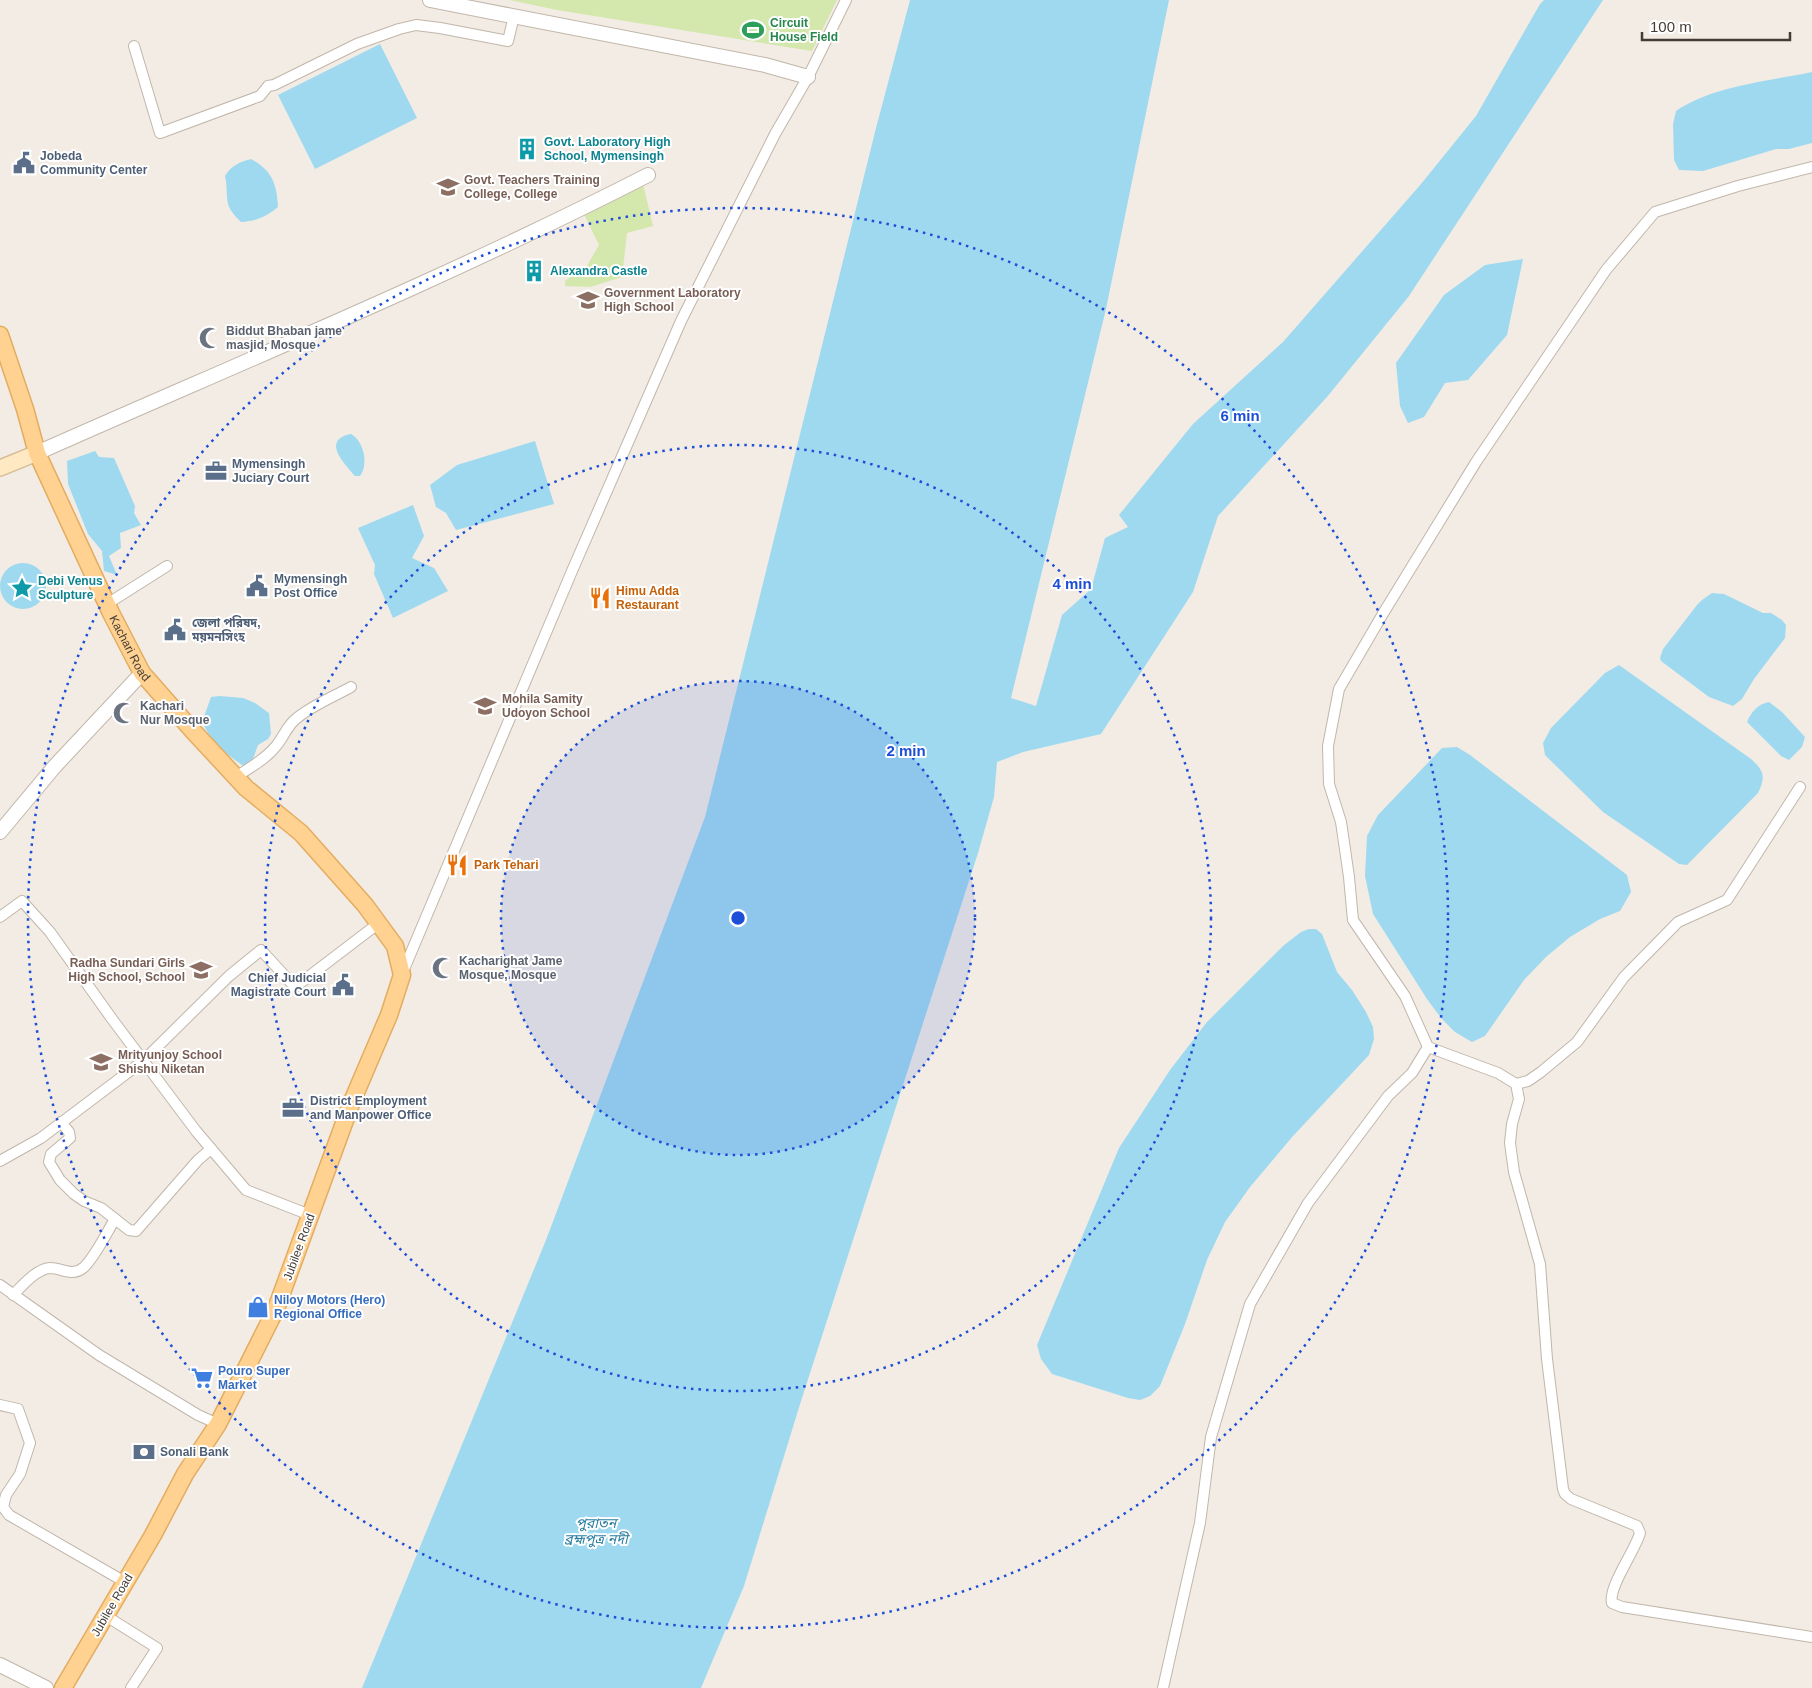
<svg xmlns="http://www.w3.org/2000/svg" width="1812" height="1688" font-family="Arial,'Noto Sans Bengali',sans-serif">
<rect width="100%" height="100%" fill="#f2ece4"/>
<g fill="#d4e7ac">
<path d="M510,0h327l-25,51 -255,-41z"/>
<path d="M643,184l10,42 -26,7 -5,44 -32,10 -25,-1v-5l22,-15 12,-21 -15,-31z"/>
</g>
<g fill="#9fd9f0">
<path d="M910,0h259l-63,309 -95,389 25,8 26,-91 29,-26 14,-51 23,-11 -9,-12 74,-91 90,-82 138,-158 55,-68 64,-112 4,-4h59l-194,296 -82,101 -109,119 -25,76 -92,142 -78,18 -26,10 -3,35 -16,56 -177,548 -57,185 -43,102h-339l184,-448 159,-423 171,-689z"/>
<path d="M380,44l37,74 -102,51 -37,-74z"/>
<path d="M1812,72v71l-23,6h-13l-73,22 -24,-1 -5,-10 -1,-36 3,-13c36,-25 93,-30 136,-39z"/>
<path d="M251,159c21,11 26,25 27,48 -12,10 -22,14 -37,15 -4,-4 -8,-8 -11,-13 -5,-10 -2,-22 -5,-33 6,-10 14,-14 26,-17z"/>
<path d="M1523,259l-16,76 -39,45 -23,3 -21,34 -16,6 -8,-17 -4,-43 48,-68 41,-30z"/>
<path d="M351,434c13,7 18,31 9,42h-5c-11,-13 -34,-36 -4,-42z"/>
<path d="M535,441l19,63 -98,26 -10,-17 -10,-6 -6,-22 27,-20z"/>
<path d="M95,451l4,6 15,1 21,48 -1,7 7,12 -21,8 1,15 -12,8 8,19 -13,-4 -2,-20 -14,-17 -20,-50 -1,-23z"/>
<path d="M413,505l11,31 -12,22 22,10 14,23 -55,27 -19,-44 1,-9 -17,-37z"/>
<circle cx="23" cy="586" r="23"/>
<path d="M1712,593l12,1 39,19h8l11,7 4,5 -1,13 -31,41 -12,20 -9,7 -24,-9 -48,-36 -1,-3 3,-9 34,-44 5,-5z"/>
<path d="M1619,665l132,94c13,12 15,17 7,34l-71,72 -8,-1 -76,-52 -58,-57 -2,-12 8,-15 54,-55z"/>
<path d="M220,696l23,2 12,5 14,10 2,21 -3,5 -10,6 -6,17 -7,5c-19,-13 -35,-25 -44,-48l4,-5 6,-17z"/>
<path d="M1769,702l13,10 23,25 -3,10 -13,13 -8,-4 -34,-34c4,-10 11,-18 22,-20z"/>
<path d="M1457,747l13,8 157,120 4,17 -11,19 -20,8 -30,18 -24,20 -22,23 -39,56 -13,6 -17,-10 -14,-14 -14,-19 -54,-85 -8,-38 2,-40 11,-21 64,-67z"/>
<path d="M1309,929h7l6,5 15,38 15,18 14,22 7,15 1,12 -5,16 -76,81 -43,51 -25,35 -18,38 -22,64 -25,62 -10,10 -10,4 -12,-2 -76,-24 -11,-15 -4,-14 82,-197 51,-78 37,-48 76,-76 18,-14z"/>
</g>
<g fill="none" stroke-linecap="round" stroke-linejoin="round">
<g stroke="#c1b6aa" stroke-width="12">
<g id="minor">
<path d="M134,46l26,87 100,-37 8,-10 6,-1 83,-41 42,-15 17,-4 24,3 68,13 6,-25"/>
<path d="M107,604l60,-38"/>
<path d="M236,777c13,-9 30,-18 40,-31 8,-9 11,-21 21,-28 16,-13 36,-21 54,-31"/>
<path d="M0,917l22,-16 28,31 62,87 84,112 50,59 64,25"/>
<path d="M402,974l170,-403 109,-250 94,-187 33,-57 38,-77"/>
<path d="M1428,1047l70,26 18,11 3,15 -7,25 -2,19 4,29 26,92 7,95 16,130 2,5 6,5 66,27 3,7c-5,18 -32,54 -28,70l10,4 190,30"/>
<path d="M1516,1084l12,-3 13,-9 36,-30 47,-65 54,-55 49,-22 73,-113"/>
<path d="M0,1161l41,-23 102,-77 86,-85 32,-26 34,37 84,-64"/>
<path d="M115,1219l14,11 7,1 62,-71 13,-11"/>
<path d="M0,1285l99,70 99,60 20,9"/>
<path d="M13,1295c9,-9 23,-26 37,-27 12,0 22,9 33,0 11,-9 24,-36 32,-49l-14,-11 -17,-7 -10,-7 -14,-14 -11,-18 2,-8 19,-16 -1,-6 -8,-10"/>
<path d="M0,1405l18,4 12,34 -10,31 -14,21 -3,12 6,8 116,67"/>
<path d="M106,1616l51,32 -26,40"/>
<path d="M1163,1688l37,-165 11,-86 39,-133 58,-101 80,-107 24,-23 16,-26 -23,-51 -52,-76 -4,-43 -8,-55 -12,-38 -1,-38 11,-57 45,-77 92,-150 130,-192 49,-58 83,-26 74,-19"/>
</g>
</g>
<g stroke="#c1b6aa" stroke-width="16">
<g id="tertiary">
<path d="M430,0l335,65 43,12"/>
<path d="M37,453c205,-91 412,-176 611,-278"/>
<path d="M0,832l55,-66 87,-93"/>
<path d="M0,1665l46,23"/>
</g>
</g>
<g stroke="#d6bd95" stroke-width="18">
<path id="secondary" d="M0,468l37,-15"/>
</g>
<g stroke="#e4ac60" stroke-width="19">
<g id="primary">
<path id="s1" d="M0,335l25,74 12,44 74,160 31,60 51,58 53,57 55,45 64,72 30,41 7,29 -13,40 -38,89 -75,205 -58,115 -33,50 -32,61 -90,153"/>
</g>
</g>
<use href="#minor" stroke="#fff" stroke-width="10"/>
<use href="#tertiary" stroke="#fff" stroke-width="14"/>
<use href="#secondary" stroke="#ffe9c2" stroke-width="15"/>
<use href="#primary" stroke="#ffd291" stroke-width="16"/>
</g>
<circle cx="738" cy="918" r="237" fill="#1d4ed8" fill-opacity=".12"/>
<g fill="none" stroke="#1d4ed8" stroke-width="2.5" stroke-dasharray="2.5 5">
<circle cx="738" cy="918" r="237"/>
<circle cx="738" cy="918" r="473"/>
<circle cx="738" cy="918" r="710"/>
</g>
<defs>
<g id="stadium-bare" transform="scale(1.725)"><path d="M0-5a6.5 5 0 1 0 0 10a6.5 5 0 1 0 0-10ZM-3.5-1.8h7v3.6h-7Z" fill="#2e9e5b" stroke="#fff" stroke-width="2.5" paint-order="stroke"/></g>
<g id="building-bare" transform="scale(1.725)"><path d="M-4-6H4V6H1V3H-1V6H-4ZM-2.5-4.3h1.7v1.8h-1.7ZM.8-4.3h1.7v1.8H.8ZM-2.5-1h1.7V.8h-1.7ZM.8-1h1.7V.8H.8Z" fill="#0f9aa8" stroke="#fff" stroke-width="2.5" paint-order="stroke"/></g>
<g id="civic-bare" transform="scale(1.725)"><path d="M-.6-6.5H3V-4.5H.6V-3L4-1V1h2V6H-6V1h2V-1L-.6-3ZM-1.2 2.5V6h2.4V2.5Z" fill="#5c6f8a" stroke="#fff" stroke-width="2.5" paint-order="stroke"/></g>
<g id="university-bare" transform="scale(1.725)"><path d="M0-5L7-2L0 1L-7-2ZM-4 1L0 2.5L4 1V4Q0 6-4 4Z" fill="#8d6e63" stroke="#fff" stroke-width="2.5" paint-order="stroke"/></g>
<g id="school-bare" transform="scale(1.725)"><path d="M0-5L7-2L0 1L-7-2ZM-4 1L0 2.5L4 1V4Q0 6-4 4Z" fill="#8d6e63" stroke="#fff" stroke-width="2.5" paint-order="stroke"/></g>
<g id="mosque-bare" transform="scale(1.725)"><path d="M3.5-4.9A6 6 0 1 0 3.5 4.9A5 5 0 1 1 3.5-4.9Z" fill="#6b7280" stroke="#fff" stroke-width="2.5" paint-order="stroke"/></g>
<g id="office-bare" transform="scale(1.725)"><path d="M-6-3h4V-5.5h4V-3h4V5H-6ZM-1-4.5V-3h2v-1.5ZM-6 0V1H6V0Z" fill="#5c6f8a" stroke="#fff" stroke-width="2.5" paint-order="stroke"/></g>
<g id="sight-bare" transform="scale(1.725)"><path d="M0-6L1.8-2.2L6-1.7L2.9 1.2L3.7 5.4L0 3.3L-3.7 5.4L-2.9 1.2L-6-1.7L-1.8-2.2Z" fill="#0f9aa8" stroke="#fff" stroke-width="2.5" paint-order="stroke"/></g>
<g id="restaurant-bare" transform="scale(1.725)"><path d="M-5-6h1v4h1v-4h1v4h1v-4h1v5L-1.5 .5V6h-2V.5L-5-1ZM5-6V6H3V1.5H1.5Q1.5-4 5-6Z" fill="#e8710a" stroke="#fff" stroke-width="2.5" paint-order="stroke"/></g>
<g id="shop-bare" transform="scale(1.725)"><path d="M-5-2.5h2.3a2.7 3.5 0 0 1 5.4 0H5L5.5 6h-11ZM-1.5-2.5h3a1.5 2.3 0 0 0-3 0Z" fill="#3f7fe0" stroke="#fff" stroke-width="2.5" paint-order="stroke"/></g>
<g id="supermarket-bare" transform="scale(1.725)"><path d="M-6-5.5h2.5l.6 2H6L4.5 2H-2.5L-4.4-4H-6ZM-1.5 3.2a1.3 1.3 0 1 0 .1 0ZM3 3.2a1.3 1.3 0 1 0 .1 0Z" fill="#3f7fe0" stroke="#fff" stroke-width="2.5" paint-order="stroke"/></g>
<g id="bank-bare" transform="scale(1.725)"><path d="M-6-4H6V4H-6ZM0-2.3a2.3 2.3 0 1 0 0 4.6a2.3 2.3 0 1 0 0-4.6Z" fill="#5c6f8a" stroke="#fff" stroke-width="2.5" paint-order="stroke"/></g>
</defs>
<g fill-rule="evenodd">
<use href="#stadium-bare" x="753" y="30"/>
<use href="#building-bare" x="527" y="149"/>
<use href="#civic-bare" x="24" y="163"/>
<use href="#university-bare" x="448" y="187"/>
<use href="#building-bare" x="534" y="271"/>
<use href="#school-bare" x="588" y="300"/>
<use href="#mosque-bare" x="210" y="338"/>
<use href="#office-bare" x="216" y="471"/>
<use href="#civic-bare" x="257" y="586"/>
<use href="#sight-bare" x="22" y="588"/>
<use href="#restaurant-bare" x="600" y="598"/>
<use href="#civic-bare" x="175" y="630"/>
<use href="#school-bare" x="485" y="706"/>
<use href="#mosque-bare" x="124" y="713"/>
<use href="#restaurant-bare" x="457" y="865"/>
<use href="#mosque-bare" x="443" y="968"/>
<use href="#school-bare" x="201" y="970"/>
<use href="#civic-bare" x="343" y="985"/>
<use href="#school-bare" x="101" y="1062"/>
<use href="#office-bare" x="293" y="1108"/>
<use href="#shop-bare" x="258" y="1307"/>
<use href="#supermarket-bare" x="202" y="1378"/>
<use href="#bank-bare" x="144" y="1452"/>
</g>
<g text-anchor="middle" stroke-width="4" stroke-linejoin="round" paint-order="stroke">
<g font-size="12" font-weight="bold" fill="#27864d" stroke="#fff" text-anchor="start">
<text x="770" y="27">Circuit<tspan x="770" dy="14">House Field</tspan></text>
</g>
<g font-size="12" font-weight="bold" fill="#0d838f" stroke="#fff" text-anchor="start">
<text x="544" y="146">Govt. Laboratory High<tspan x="544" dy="14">School, Mymensingh</tspan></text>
<text x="550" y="275">Alexandra Castle</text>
<text x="38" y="585">Debi Venus<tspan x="38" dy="14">Sculpture</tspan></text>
</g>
<g font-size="12" font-weight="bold" fill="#4e5e75" stroke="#fff" text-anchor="start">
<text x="40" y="160">Jobeda<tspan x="40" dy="14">Community Center</tspan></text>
<text x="232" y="468">Mymensingh<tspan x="232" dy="14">Juciary Court</tspan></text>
<text x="274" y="583">Mymensingh<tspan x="274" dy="14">Post Office</tspan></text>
<text x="192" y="627">জেলা পরিষদ,<tspan x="192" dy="14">ময়মনসিংহ</tspan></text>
<text x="326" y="982" text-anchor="end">Chief Judicial<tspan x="326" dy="14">Magistrate Court</tspan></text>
<text x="310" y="1105">District Employment<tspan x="310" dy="14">and Manpower Office</tspan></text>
<text x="160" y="1456">Sonali Bank</text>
</g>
<g font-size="12" font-weight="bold" fill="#785e54" stroke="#fff" text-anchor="start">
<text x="464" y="184">Govt. Teachers Training<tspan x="464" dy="14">College, College</tspan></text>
<text x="604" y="297">Government Laboratory<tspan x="604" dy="14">High School</tspan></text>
<text x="502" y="703">Mohila Samity<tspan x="502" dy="14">Udoyon School</tspan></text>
<text x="185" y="967" text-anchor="end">Radha Sundari Girls<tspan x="185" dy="14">High School, School</tspan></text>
<text x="118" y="1059">Mrityunjoy School<tspan x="118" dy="14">Shishu Niketan</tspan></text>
</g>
<g font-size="12" font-weight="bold" fill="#5b616d" stroke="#fff" text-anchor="start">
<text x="226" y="335">Biddut Bhaban jame<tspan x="226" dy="14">masjid, Mosque</tspan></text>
<text x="140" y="710">Kachari<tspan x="140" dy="14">Nur Mosque</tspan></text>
<text x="459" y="965">Kacharighat Jame<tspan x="459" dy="14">Mosque, Mosque</tspan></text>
</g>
<g font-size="12" font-weight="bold" fill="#c56008" stroke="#fff" text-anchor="start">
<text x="616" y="595">Himu Adda<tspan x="616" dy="14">Restaurant</tspan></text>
<text x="474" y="869">Park Tehari</text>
</g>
<g font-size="12" fill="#443c34" stroke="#fff">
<text dy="4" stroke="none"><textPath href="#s1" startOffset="340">Kachari Road</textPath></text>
<text transform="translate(299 1247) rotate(-70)" y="4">Jubilee Road</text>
<text transform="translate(112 1605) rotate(-60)" y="4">Jubilee Road</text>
</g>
<g font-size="12" font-weight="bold" fill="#366cbe" stroke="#fff" text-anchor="start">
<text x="274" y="1304">Niloy Motors (Hero)<tspan x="274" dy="14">Regional Office</tspan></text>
<text x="218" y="1375">Pouro Super<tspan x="218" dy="14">Market</tspan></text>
</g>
<g font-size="14" font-style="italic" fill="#2a7da1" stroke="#fff">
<text x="596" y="1528">পুরাতন<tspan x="596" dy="16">ব্রহ্মপুত্র নদী</tspan></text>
</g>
</g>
<circle cx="738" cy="918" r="8" fill="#1d4ed8" stroke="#fff" stroke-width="2.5"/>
<g font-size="15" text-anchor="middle" font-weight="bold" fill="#1d4ed8" stroke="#fff" stroke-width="4" stroke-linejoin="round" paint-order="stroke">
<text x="1240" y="421">6 min</text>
<text x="1072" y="589">4 min</text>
<text x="906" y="756">2 min</text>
</g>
<path d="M1642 32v8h148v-8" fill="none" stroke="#443c34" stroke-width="2.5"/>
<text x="1650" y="32" font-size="15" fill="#443c34" stroke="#ffffff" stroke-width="4" paint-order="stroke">100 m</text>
</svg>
